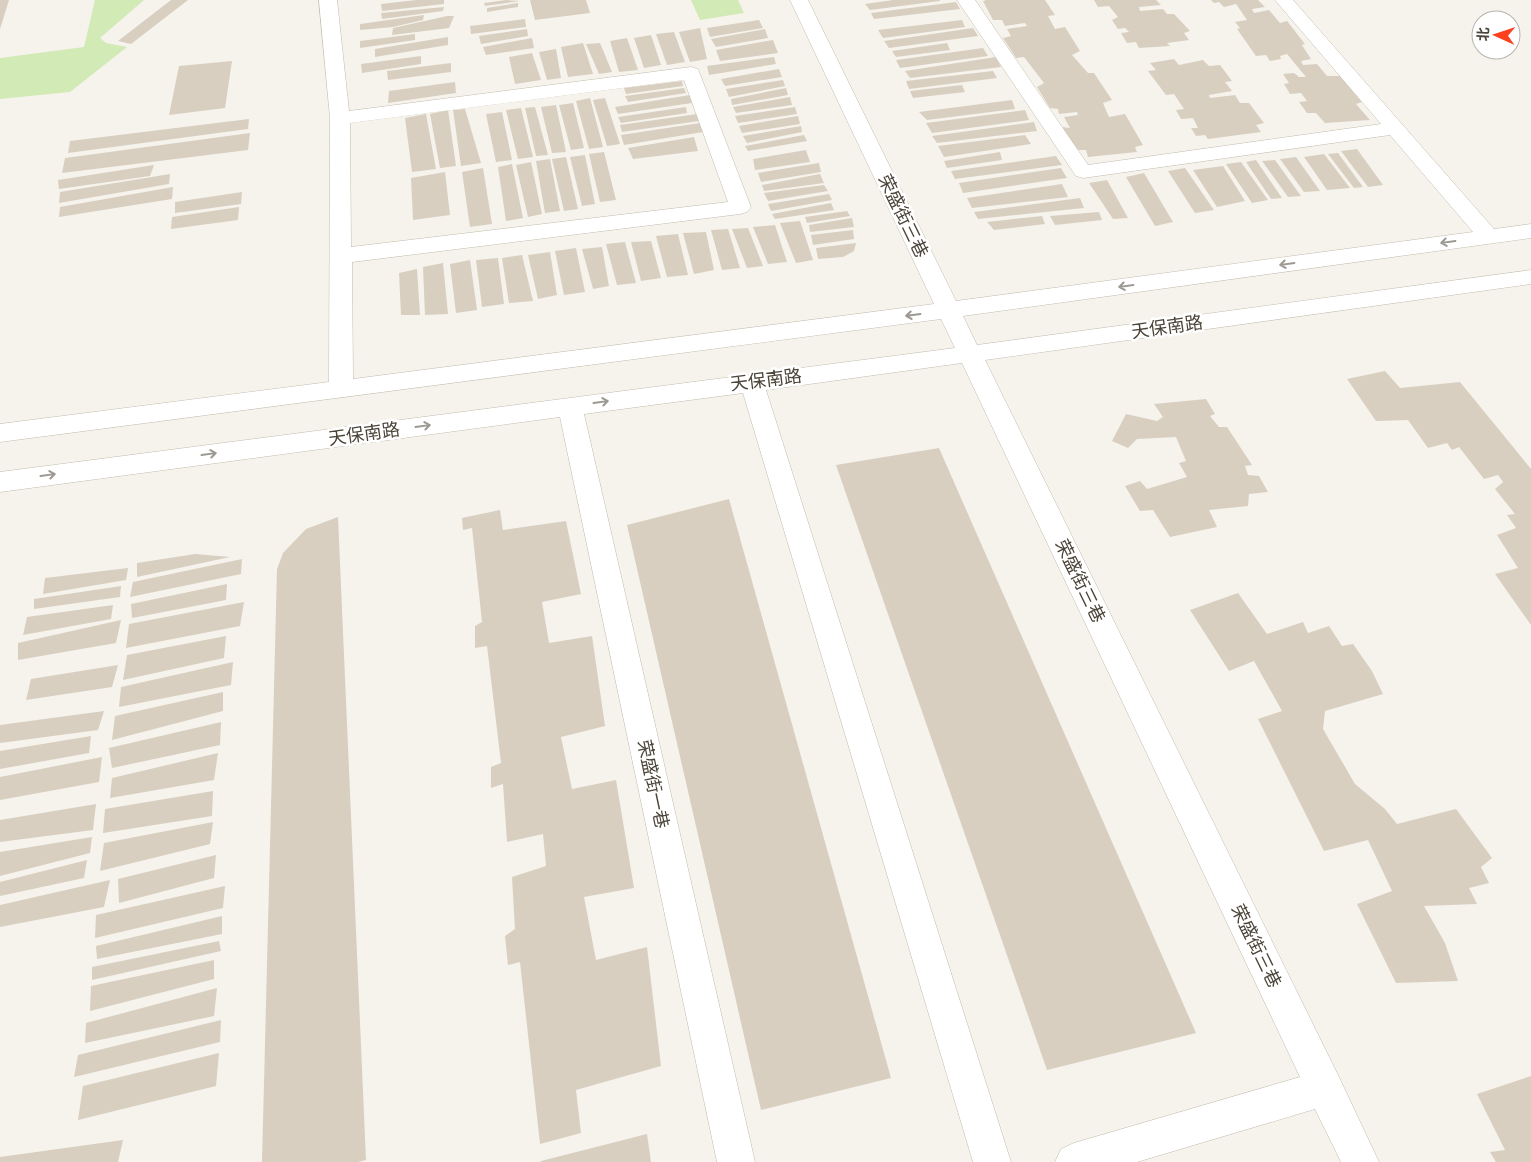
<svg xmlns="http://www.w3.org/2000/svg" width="1531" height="1162" font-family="'PT Sans Narrow','Noto Sans SC',sans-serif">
<rect width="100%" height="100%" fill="#f6f3ec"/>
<g fill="#d2eab5">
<path d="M95,0h49l-44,38 6,5 21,4 -57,45 -70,7v-41l84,-11z"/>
<path d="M691,0h47l6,13 -44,7z"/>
</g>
<g fill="#d8cfc1">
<path d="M0,0h9l-9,29z"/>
<path d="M171,0h17l-57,44 -13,-3z"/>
<path d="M416,0h28v4l-62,7 -1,-7z"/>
<path d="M506,0l14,1 -35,5 -1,-3z"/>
<path d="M530,0h56l4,13 -55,7z"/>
<path d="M893,0h47v1l-70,9 -5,-6z"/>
<path d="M986,0h59l10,15 -7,1 7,13 10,-2 15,24 -8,4 16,18h6l18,27 -9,3 6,14 16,-3 18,31 -8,2 2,5 -49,5 -2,-7h-11l-13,-23 8,1 -6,-11 14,-2 -1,-3 -18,2 -1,-5 -8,-1 -13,-21 7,-4 -20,-26 -8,1 -13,-20 8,-2 -4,-7 20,-3 -2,-3 -20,3 -3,-6h-9l-10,-19z"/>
<path d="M1094,0h62l5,5 -22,2 1,4 23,-2 4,5h7l16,17 -6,2 5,7 -22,3 3,3 -31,2 -3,-6 -9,1 -6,-10 8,-1 -4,-4 -7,1 -6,-9 6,-3 -9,-11 -11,1z"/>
<path d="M1211,0h47l7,7 -13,2 2,4 15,-3 11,13 7,-2 18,23 -3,1 9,14 -10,2 2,4 14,-1 10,12h13l22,26 -6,2 14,16 -45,3 -9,-10h-9l-8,-11 8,-1 -6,-8 -11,1 -6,-10 5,-1 -6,-9 11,-1 5,4h7l-19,-23 -7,2 1,3 -11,2 -4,-6 -10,1 -19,-27 3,-1 -5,-6 12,-2 -11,-16 -12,3 -5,-5 -5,1z"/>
<path d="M956,2l4,7 -86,10 -3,-6z"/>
<path d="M518,3v4l-31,5v-4z"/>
<path d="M444,7l-1,4 -61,8 -1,-6z"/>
<path d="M424,15l-1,5 -30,7 -33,3v-6z"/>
<path d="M447,16h7l-5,12 -57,7 1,-7z"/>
<path d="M525,19l1,8 -55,7 -1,-8z"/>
<path d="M759,20l4,8 -53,9 -3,-9z"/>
<path d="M962,20l3,7 -82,11 -5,-8z"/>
<path d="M700,28l7,31 -17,3 -11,-30z"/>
<path d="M973,28l5,8 -89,12 -5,-7z"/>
<path d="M527,29l1,7 -47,8 -2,-8z"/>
<path d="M765,29l3,9 -52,9 -5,-8z"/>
<path d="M674,32l11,30 -18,3 -11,-31z"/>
<path d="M415,34v6l-55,8v-7z"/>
<path d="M651,35l10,30 -17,3 -10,-30z"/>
<path d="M448,37v8l-73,12v-8z"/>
<path d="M532,38l2,10 -48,7 -3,-8z"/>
<path d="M627,38l11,32 -19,2 -9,-31z"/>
<path d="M773,40l5,13 -58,8 -4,-11z"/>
<path d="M583,43l10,31 -25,3 -7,-30z"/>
<path d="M600,43l12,29 -13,2 -13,-30z"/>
<path d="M947,43l3,7 -54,7 -4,-6z"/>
<path d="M983,48l5,8 -88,12 -4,-8z"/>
<path d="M556,49l5,29 -14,2 -8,-28z"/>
<path d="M532,53l9,27 -26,4 -6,-27z"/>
<path d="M421,56v8l-59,9 -1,-9z"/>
<path d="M774,57l2,7 -67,11 -2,-9z"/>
<path d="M996,57l5,10 -91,11 -5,-7z"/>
<path d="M1174,59l5,6 24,-5 6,6 11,-1 12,16 -7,1 7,9 -23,4 1,3 25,-3 5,8h9l15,20 -8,2 5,7 -53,7 -3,-4 -9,1 -5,-8h7l-5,-10 -12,1 -5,-9 8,-1 -10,-15 -8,1 -18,-24 8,-1 -6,-7z"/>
<path d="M232,61l-7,47 -56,7 10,-49z"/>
<path d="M451,63v9l-63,8 -1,-9z"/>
<path d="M779,69l3,8 -57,9 -4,-7z"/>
<path d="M993,71l4,7 -88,11 -3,-8z"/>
<path d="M783,80l2,6 -56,11 -3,-8z"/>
<path d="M682,81l1,5 -57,8 -2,-6z"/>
<path d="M455,82l1,11 -68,10 1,-12z"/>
<path d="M962,85l3,7 -52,6 -3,-7z"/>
<path d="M684,88l2,5 -58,9 -3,-6z"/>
<path d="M786,88l2,7 -56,10 -1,-6z"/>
<path d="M690,95l2,8 -74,11 -3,-7z"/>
<path d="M790,97l2,8 -56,8 -3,-6z"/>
<path d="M590,98l13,49 -14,2 -13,-48z"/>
<path d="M605,98l15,46 -13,2 -14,-46z"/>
<path d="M1012,100l3,9 -88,11 -8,-8z"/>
<path d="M573,103l11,45 -13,2 -12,-45z"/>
<path d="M556,105l10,47 -14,1 -11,-46z"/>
<path d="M535,107l13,48 -12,1 -11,-48z"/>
<path d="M686,107l1,6 -66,10 -3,-6z"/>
<path d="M795,107l2,7 -59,9 -3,-7z"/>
<path d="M521,108l12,49 -15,2 -12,-49z"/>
<path d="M465,109l16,54 -20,3 -8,-56z"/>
<path d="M448,110l8,56 -16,2 -10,-54z"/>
<path d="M1025,110l4,10 -97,13 -6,-10z"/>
<path d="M502,112l10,48 -16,2 -10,-48z"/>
<path d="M426,114l10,55 -24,3 -7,-54z"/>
<path d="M697,114l2,7 -77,11 -2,-7z"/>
<path d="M798,116l2,8 -58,9 -3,-7z"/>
<path d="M249,119l-1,10 -180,24 2,-12z"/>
<path d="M1034,122l3,9 -100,12 -5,-7z"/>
<path d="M700,123l3,9 -79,13 -3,-10z"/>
<path d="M801,126l1,6 -55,11 -4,-7z"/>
<path d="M250,133l-2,17 -186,23 3,-15z"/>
<path d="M804,135l3,6 -59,10 -3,-5z"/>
<path d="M1025,135l6,9 -87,13 -6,-11z"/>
<path d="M694,137l4,14 -65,8 -5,-11z"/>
<path d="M1357,149l26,36 -15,2 -27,-36z"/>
<path d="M806,150l4,12 -55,8 -2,-11z"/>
<path d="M604,152l12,48 -16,2 -11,-48z"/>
<path d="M1000,152l2,8 -55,8 -3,-7z"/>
<path d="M1338,153l25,34 -9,1 -26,-34z"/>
<path d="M1324,154l26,34 -23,2 -23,-33z"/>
<path d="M585,155l10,49 -13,2 -12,-49z"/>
<path d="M1056,156l6,9 -107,14 -4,-8z"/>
<path d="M566,157l12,52 -14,2 -12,-52z"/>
<path d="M1296,157l24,34 -16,1 -24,-33z"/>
<path d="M550,159l10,52 -15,2 -9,-52z"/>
<path d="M1256,160l26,38 -11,1 -25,-37z"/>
<path d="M1275,160l26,36 -13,1 -26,-36z"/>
<path d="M531,162l11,52 -14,3 -12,-52z"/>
<path d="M1241,162l27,38 -16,3 -26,-39z"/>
<path d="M819,163l2,9 -60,10 -3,-9z"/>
<path d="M512,164l11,54 -17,3 -8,-54z"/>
<path d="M154,165l-4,11 -91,13 -1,-9z"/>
<path d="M1223,166l22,35 -28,6 -24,-37z"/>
<path d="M483,168l9,56 -22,3 -8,-55z"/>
<path d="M1061,168l6,10 -104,15 -4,-10z"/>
<path d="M1185,168l29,42 -19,3 -27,-42z"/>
<path d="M445,172l5,43 -37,5 -2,-42z"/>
<path d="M1144,173l29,49 -18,4 -29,-49z"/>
<path d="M170,174l-1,10 -110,19 1,-11z"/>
<path d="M820,174l4,9 -60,8 -2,-6z"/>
<path d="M1107,180l21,38 -15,1 -24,-36z"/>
<path d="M1062,184l6,13 -96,11 -5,-10z"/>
<path d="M824,185l4,6 -60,10 -4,-8z"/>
<path d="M173,187l-1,12 -113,18 1,-10z"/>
<path d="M242,192l-1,12 -66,9v-11z"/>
<path d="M829,194l3,6 -61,11 -3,-7z"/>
<path d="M1080,198l4,10 -106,11 -4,-7z"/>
<path d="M831,203l3,7 -59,9 -3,-5z"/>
<path d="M239,207l-1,13 -67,9 1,-12z"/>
<path d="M847,211l3,5 -43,7 -2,-6z"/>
<path d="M1099,212l3,8 -47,5 -5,-9z"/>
<path d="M1042,216l3,8 -51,6 -7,-8z"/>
<path d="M852,218l2,9 -44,5 -1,-7z"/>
<path d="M800,221l13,39 -17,3 -16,-40z"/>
<path d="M775,225l12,37 -19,2 -15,-37z"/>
<path d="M748,228l15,38 -16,2 -15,-39z"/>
<path d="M728,229l12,39 -18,2 -11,-40z"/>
<path d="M853,230l1,9 -41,6 -2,-10z"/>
<path d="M706,232l8,38 -20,4 -11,-41z"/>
<path d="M678,234l10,41 -21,2 -11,-41z"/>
<path d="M651,241l10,37 -20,3 -10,-39z"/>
<path d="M625,242l11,41 -19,2 -11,-41z"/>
<path d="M856,243l-2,8 -11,6 -25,2 -2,-11z"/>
<path d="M602,247l7,39 -16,3 -11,-40z"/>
<path d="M576,248l9,44 -21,3 -9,-44z"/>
<path d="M550,252l7,43 -19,4 -10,-44z"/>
<path d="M522,255l11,46 -24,2 -7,-45z"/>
<path d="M498,258l6,46 -22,3 -6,-47z"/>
<path d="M470,260l7,50 -21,3 -6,-49z"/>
<path d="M443,263l5,51 -23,1 -2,-48z"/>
<path d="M417,269l3,46h-19l-2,-42z"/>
<path d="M1385,371l15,17 60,-6 71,87v156l-36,-51 23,-6 -21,-33 19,-7 -9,-13 8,-1 -20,-25 8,-7 -5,-7 -14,4 -25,-32 -7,3 -5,-7 -19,5 -20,-28 -32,1 -29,-42z"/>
<path d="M1206,399l9,15 -5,2 9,11h8l25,38 -7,1 3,9 11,1 9,16 -19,2 -1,12 -39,4 8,17 -47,10 -17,-27 -13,1 -15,-25 15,-5 7,8 40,-12 -8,-14 7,-2 -10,-24 -39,2 -9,9 -16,-7 14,-27 31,7 6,-4 -9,-13z"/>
<path d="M939,448l257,585 -149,37 -211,-605z"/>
<path d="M729,499l162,579 -130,32 -134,-585z"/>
<path d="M500,510l3,20 63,-9 15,73 -39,8 7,41 43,-7 13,90 -44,11 11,52 44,-9 18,108 -50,9 12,63 51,-13 14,119 -85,24 5,43 -41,11 -20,-182 -12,3 -3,-29 10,-7 -3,-52 34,-11 -3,-32 -36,8 -4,-58 -12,4v-21l10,-4 -14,-117 -12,2v-22l7,-4 -10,-94 -9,2 -1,-12z"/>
<path d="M338,517l28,643 -8,2h-96l15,-593 6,-16 23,-24z"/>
<path d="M195,554l35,3 -93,20v-14z"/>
<path d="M242,559l-1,15 -111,23 3,-15z"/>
<path d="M128,568l-2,12 -83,14 2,-16z"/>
<path d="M227,584l-1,16 -94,18 -1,-14z"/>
<path d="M121,586l-1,11 -86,12v-10z"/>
<path d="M1238,593l29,41 36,-12 5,11 21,-7 13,20 11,-2 19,27 11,23 -58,17 -2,18 32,55 30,25 12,15 59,-15 36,49 -11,9 8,16 -20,5 8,16 -53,2 21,37 13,38 -62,2 -39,-79 35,-13 -24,-51 -44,11 -66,-132 24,-8 -28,-50 -25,10 -39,-61z"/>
<path d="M244,602l-4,24 -114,22 3,-24z"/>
<path d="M113,605l-2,14 -88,16 4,-18z"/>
<path d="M121,620l-5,23 -98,17v-17z"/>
<path d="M226,636l-2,22 -101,22 4,-25z"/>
<path d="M233,662l-2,23 -112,22 2,-20z"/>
<path d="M118,665l-6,22 -86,13 5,-21z"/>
<path d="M223,692v19l-111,29 3,-24z"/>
<path d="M104,711l-6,19 -98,13v-18z"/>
<path d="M221,722l-1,23 -108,23 -3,-20z"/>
<path d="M91,736l-2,17 -89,16v-18z"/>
<path d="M218,753l-4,27 -104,18 2,-20z"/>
<path d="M102,757l-3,25 -99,18v-23z"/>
<path d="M213,791l-1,25 -109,17 2,-24z"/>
<path d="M96,804l-3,26 -93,12v-22z"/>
<path d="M213,822l-3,22 -110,27 4,-28z"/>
<path d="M92,837l-2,16 -90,23v-24z"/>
<path d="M216,855l-2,23 -95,25 -1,-24z"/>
<path d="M87,860l-3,18 -84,18v-14z"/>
<path d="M110,880l-6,27 -104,20v-22z"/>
<path d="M225,886l-2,22 -128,30 1,-23z"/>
<path d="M222,916v18l-125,25 -1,-13z"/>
<path d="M219,941l2,10 -129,29v-13z"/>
<path d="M214,960v19l-124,32 1,-25z"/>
<path d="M217,988l-3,28 -129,27 1,-20z"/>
<path d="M221,1020l-1,22 -146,35 4,-22z"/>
<path d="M219,1053l-3,33 -138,34 5,-34z"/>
<path d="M1531,1076v86h-35l-6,-10 15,-2 -28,-56z"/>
<path d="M647,1134l4,28h-110v-1z"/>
<path d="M123,1140l-5,22h-118v-5z"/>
</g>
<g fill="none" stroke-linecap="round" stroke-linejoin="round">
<g stroke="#c2bbae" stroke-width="1">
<path id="minor" d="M319,0h18l12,111 342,-44 7,2 53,138 -4,5 -7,2 -388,48 1,117 581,-75 -144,-304h18l148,301 517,-69 -83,-97 -307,43 -7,-2 -119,-176h18l113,165 293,-41 -106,-124h18l201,229 37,-5v14l-568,78 14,29 554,-75v14l-546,76 353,715 41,87h-38l-26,-53 -178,53h-82l6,-13 13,-6 226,-66 -338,-714 -196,27 245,772h-38l-230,-769 -159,21 171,748h-38l-157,-745 -560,75v-20l955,-124 -14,-29 -941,123v-18l329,-42 1,-264zM684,80l44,122 -377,45 -1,-124z"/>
</g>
<use href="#minor" fill="#fff" fill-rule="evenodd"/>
</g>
<defs><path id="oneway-shaft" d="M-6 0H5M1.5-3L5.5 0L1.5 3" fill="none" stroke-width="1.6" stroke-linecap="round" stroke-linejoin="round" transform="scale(1.25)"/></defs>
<g stroke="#9c9892">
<use href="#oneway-shaft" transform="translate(1448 242) rotate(172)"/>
<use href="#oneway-shaft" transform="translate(1287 264) rotate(172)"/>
<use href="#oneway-shaft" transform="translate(1126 286) rotate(172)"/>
<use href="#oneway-shaft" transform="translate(913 315) rotate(173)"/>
<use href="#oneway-shaft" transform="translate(601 402) rotate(-8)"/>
<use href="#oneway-shaft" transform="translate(423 426) rotate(-8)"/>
<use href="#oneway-shaft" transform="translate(209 454) rotate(-8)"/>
<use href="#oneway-shaft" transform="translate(48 475) rotate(-8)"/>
</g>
<g text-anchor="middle" stroke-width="5" stroke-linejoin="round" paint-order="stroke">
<g font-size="18" fill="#4b4439" stroke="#fff">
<text transform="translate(903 216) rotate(64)" y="6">荣盛街三巷</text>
<text transform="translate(1167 327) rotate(-8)" y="6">天保南路</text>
<text transform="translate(766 380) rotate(-7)" y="6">天保南路</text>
<text transform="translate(364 434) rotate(-8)" y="6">天保南路</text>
<text transform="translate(1080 581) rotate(64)" y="6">荣盛街三巷</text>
<text transform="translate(653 784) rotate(78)" y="6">荣盛街一巷</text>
<text transform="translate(1256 946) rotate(64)" y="6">荣盛街三巷</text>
</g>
</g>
<g transform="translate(1496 35) rotate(273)"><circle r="24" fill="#ffffff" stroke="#b7b4b0"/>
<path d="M0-4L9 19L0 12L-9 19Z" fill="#fc3f1d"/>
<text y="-8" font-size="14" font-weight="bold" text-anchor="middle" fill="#4b4439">北</text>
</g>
</svg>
